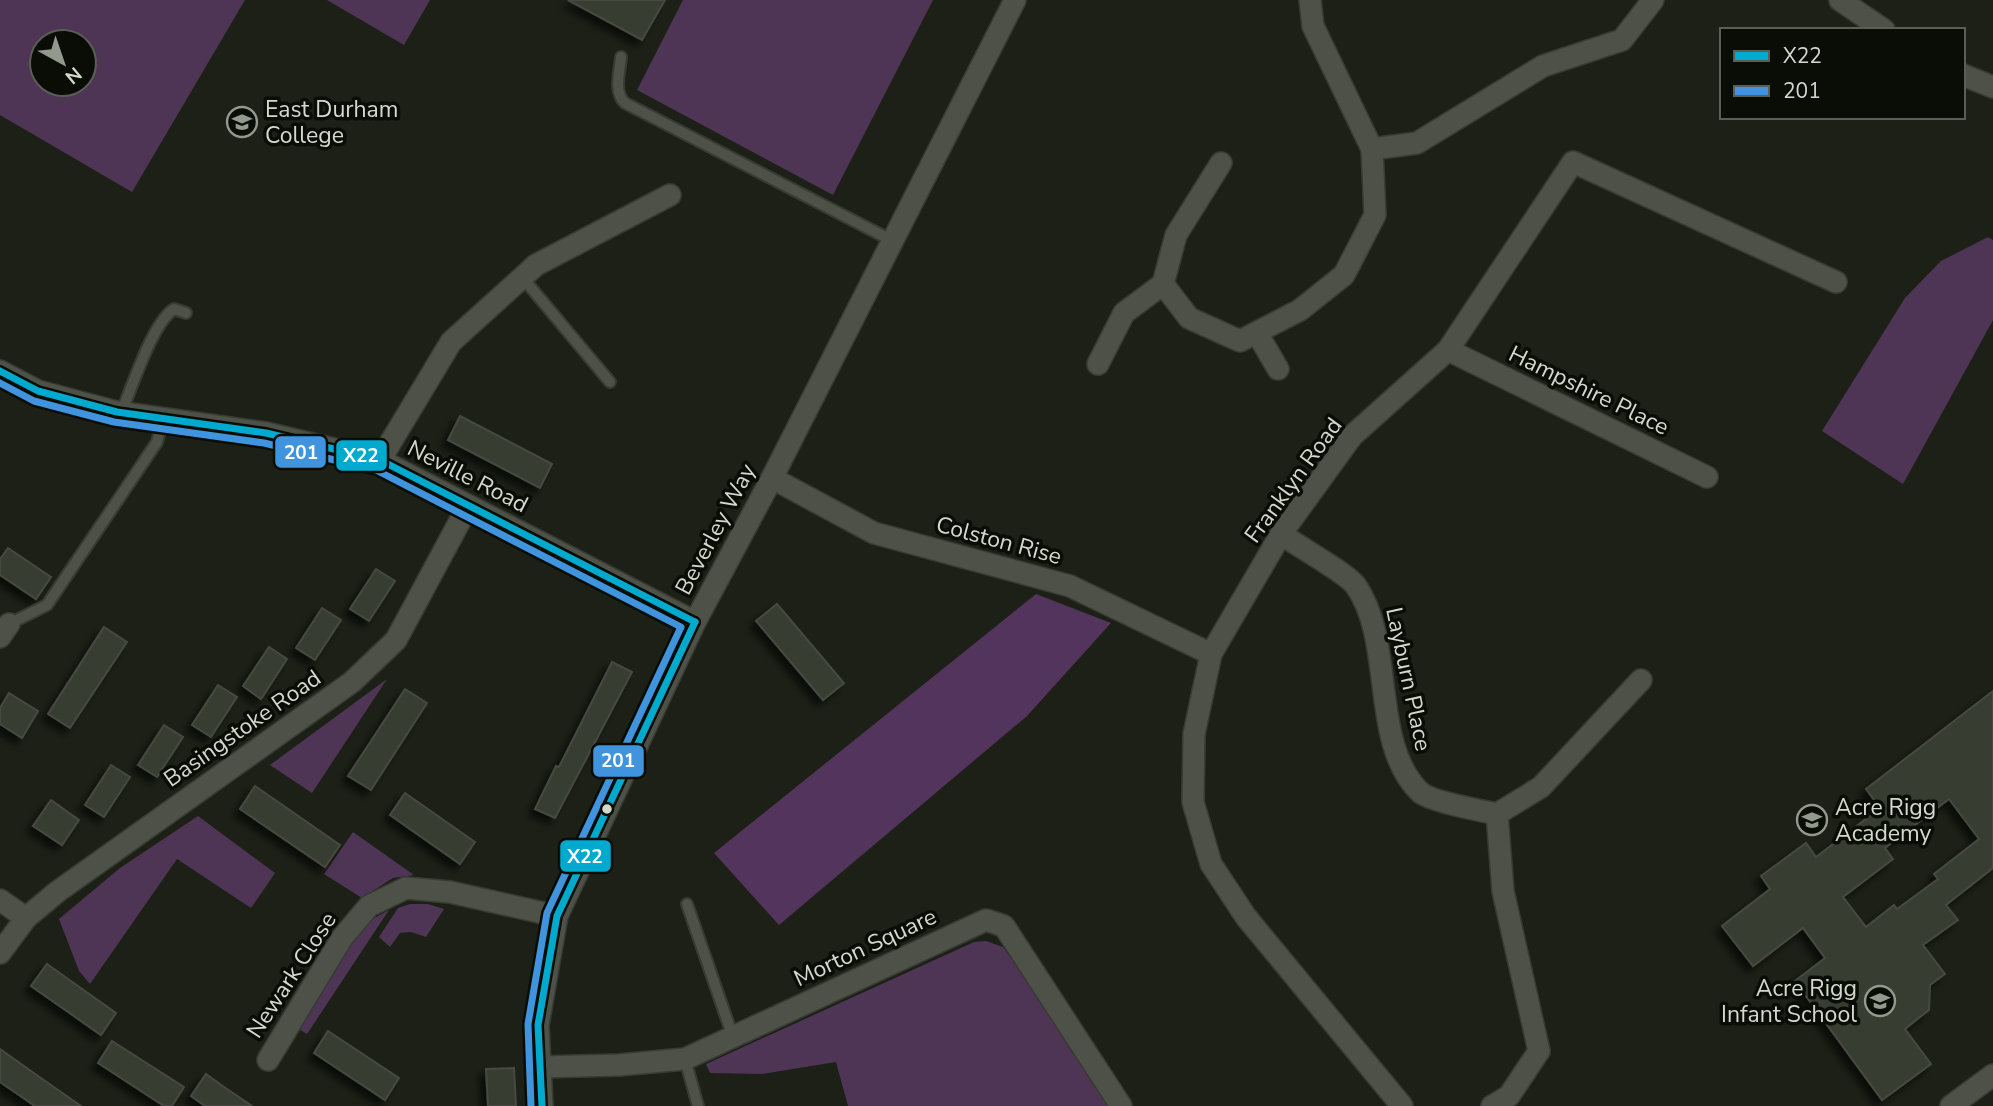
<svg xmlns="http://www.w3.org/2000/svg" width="1993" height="1106" font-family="'Nunito Sans',sans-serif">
<defs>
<filter id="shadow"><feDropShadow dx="-6" dy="6" stdDeviation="3.5" flood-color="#0009"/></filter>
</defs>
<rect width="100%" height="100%" fill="#1c2016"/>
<g fill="#4f3555" fill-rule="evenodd">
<path d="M0,0h245l-113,192 -132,-77zM42,42h42v42h-42z"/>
<path d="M327,0h103l-26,45z"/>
<path d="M683,0h250l-100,195 -196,-105z"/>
<path d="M1988,237l5,3v80l-90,164 -81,-53 83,-133 36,-37z"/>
<path d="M387,679l-75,114 -42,-28z"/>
<path d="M198,816l77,57 -24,35 -74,-49 -87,125 -11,-13 -20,-52 61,-51z"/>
<path d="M353,832l61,43 -21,3 -31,20 -38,-24z"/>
<path d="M410,904h18l16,5 -18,28 -15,-5 -11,1 -10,14 -11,-10 19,-29z"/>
<path d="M389,910l-82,124 -10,-6 63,-99 7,-7z"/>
<path d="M986,941l17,6 84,119 25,40h-264l-12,-44 -74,12 -52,-1 -4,-9 268,-122z"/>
</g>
<path fill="#53345c" d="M1036,594l75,29 -84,93 -248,209 -65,-72z"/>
<g fill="#383c33" stroke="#464a40" stroke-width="2" fill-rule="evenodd" filter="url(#shadow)">
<path d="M568,0h97l-23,40z"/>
<path d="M460,416l92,48 -12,24 -92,-48z"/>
<path d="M8,548l43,29 -15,22 -36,-24v-16z"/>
<path d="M376,569l19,12 -26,40 -19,-12z"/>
<path d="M777,604l67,79 -21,17 -67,-79z"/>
<path d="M322,608l19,12 -26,40 -19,-12z"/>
<path d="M104,627l23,15 -57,86 -22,-14z"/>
<path d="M269,647l18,12 -26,40 -18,-13z"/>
<path d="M612,662l20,10 -77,146 -20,-9 21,-43 3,1z"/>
<path d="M218,685l19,12 -26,40 -19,-12z"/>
<path d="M405,689l22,14 -56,87 -23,-14z"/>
<path d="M1993,691v177l-47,37 12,15 -35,25 22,29 -15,11 -1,25 -24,19 26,35 -49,36 -87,-119 30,-23 -22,-30 -50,38 -31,-40 48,-37 -9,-13 45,-33 10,14 64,-49 -14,-19zM1949,799l30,40 -45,35 4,5 -41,30 -3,-4 -28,22 -23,-30 50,-38 -8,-11z"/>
<path d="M9,693l29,18 -16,27 -22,-14v-16z"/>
<path d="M164,725l19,12 -26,40 -19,-12z"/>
<path d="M111,765l19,12 -26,40 -19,-12z"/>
<path d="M255,786l85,59 -15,22 -85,-58z"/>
<path d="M405,793l70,49 -15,22 -70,-49z"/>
<path d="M51,800l28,20 -17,25 -29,-19z"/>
<path d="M47,964l69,49 -15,22 -70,-49z"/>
<path d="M328,1031l71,47 -14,22 -71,-47z"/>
<path d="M112,1041l72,46 -12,19h-8l-66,-43z"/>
<path d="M0,1049l48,34 33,23h-46l-35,-24z"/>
<path d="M514,1068l2,38h-28l-2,-37z"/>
<path d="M206,1074l21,15 25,17h-47l-14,-10z"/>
</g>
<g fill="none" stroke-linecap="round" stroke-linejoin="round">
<g stroke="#373b33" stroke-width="14">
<g id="service">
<path d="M621,57c-1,14 -8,35 4,46l268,138"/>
<path d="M522,277l88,105"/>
<path d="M121,413c11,-25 31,-90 53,-104l12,4"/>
<path d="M9,624l38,-19 110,-163 6,-22"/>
<path d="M687,904l46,133"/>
<path d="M685,1059l13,47"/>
</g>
</g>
<g stroke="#373b33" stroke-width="24">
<g id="minor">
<path d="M1840,0l44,30"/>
<path d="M1963,75l30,12"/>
<path d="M1372,149l45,-6 126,-77 79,-26 31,-40"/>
<path d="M1221,163l-45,72 -13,49 26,34 51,23 60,-31 44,-35 31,-60 -3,-66 -59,-123 -3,-26"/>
<path d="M1257,333l21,36"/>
<path d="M1448,350l259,127"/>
<path d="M1098,364l26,-51 39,-29"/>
<path d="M0,371l38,20 79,21 149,21 114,27 315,162"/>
<path d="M380,460l71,-118 85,-77 134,-70"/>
<path d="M772,478l102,55 196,53 141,68"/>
<path d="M1281,534c15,11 67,40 75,52 39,56 14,158 64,206 9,9 62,19 77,22l44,-27 100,-107"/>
<path d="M0,637l9,-13"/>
<path d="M0,900l26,18"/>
<path d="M0,953l26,-35 31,-26 295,-210 44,-42 72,-134"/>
<path d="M268,1060l74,-122 27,-32 37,-18 44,4 107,24"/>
<path d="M540,1067l79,-2 66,-6 301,-139 18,6 117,180"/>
<path d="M542,1106l-4,-81 19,-109 138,-294 77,-144 243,-478"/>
<path d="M1402,1106l-156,-189 -35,-53 -18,-62 1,-68 17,-80 70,-120 71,-98 96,-86 125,-188 263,120"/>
<path d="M1492,1106l17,-10 30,-45 -36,-160 -6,-77"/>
<path d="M1951,1106l42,-31"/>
</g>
</g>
<use href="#service" stroke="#4d5148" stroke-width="10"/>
<use href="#minor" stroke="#4d5148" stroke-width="21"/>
<g stroke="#090d05" stroke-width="12">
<g id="bus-1">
<path d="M0,371l38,20 79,21 149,21 114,27 315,162"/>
<path d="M542,1106l-4,-81 19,-109 138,-294"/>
</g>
</g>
<g stroke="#090d05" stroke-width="12">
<path id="bus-2" d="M0,383l34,18 80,21 150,21 112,27 305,157 -134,286 -19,111 3,82"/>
</g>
<use href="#bus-1" stroke="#00a9ce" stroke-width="7"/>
<use href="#bus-2" stroke="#4094de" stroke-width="7"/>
</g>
<defs>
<g id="university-ring" transform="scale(1.575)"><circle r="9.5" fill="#090d05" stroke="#93998c" stroke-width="1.5"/><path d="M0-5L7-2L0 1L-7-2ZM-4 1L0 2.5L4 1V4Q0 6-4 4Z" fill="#93998c"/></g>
<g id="school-ring" transform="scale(1.575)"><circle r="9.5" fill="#090d05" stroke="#93998c" stroke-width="1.5"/><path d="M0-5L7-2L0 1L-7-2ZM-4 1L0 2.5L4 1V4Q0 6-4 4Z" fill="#93998c"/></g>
</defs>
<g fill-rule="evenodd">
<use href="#university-ring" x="242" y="122"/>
<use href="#school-ring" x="1812" y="820"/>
<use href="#school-ring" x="1880" y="1001"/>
</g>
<circle fill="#d3dacc" stroke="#090d05" stroke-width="2.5" cx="607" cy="809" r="6"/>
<g text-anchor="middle" stroke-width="7" stroke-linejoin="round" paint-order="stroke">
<g font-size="23" fill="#d3dacc" stroke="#090d05" text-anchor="start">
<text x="265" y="117">East Durham<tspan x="265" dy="26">College</tspan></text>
<text x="1835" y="815">Acre Rigg<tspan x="1835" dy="26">Academy</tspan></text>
<text x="1857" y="996" text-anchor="end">Acre Rigg<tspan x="1857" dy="26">Infant School</tspan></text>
</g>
<g font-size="23" fill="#d3dacc" stroke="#090d05">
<text transform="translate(1589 390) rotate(26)" y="8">Hampshire Place</text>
<text transform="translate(468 476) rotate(27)" y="8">Neville Road</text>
<text transform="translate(1293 480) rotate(-54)" y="8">Franklyn Road</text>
<text transform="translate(715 529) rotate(-62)" y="8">Beverley Way</text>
<text transform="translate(999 540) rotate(15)" y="8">Colston Rise</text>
<text transform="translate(1409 679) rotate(78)" y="8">Layburn Place</text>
<text transform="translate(242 728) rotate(-35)" y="8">Basingstoke Road</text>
<text transform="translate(865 947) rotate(-25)" y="8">Morton Square</text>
<text transform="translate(291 975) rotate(-57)" y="8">Newark Close</text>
</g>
</g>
<g stroke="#090d05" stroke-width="2.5">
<rect x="274" y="435" width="53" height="34" rx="7" fill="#4094de"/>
<rect x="335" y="439" width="53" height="33" rx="7" fill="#00a9ce"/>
<rect x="592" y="744" width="53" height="34" rx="7" fill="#4094de"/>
<rect x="559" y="839" width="53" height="34" rx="7" fill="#00a9ce"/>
</g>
<g font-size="19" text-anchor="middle" font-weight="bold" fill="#fff">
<text x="301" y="459">201</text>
<text x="361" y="462">X22</text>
<text x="618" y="767">201</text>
<text x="585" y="863">X22</text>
</g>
<rect x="1720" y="28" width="245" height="91" fill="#090d05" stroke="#5a5f55" stroke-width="2"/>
<rect x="1734" y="51" width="35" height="10" fill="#00a9ce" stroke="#5a5f55" stroke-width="2"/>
<text x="1783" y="63" font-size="21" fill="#d3dacc">X22</text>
<rect x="1734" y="86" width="35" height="10" fill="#4094de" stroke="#5a5f55" stroke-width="2"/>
<text x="1783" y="98" font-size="21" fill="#d3dacc">201</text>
<g transform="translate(63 63) rotate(140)"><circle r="33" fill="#090d05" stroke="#5a5f55" stroke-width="2"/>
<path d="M0-5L12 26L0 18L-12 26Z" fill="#93998c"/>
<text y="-10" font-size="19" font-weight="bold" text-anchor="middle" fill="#d3dacc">N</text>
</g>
</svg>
